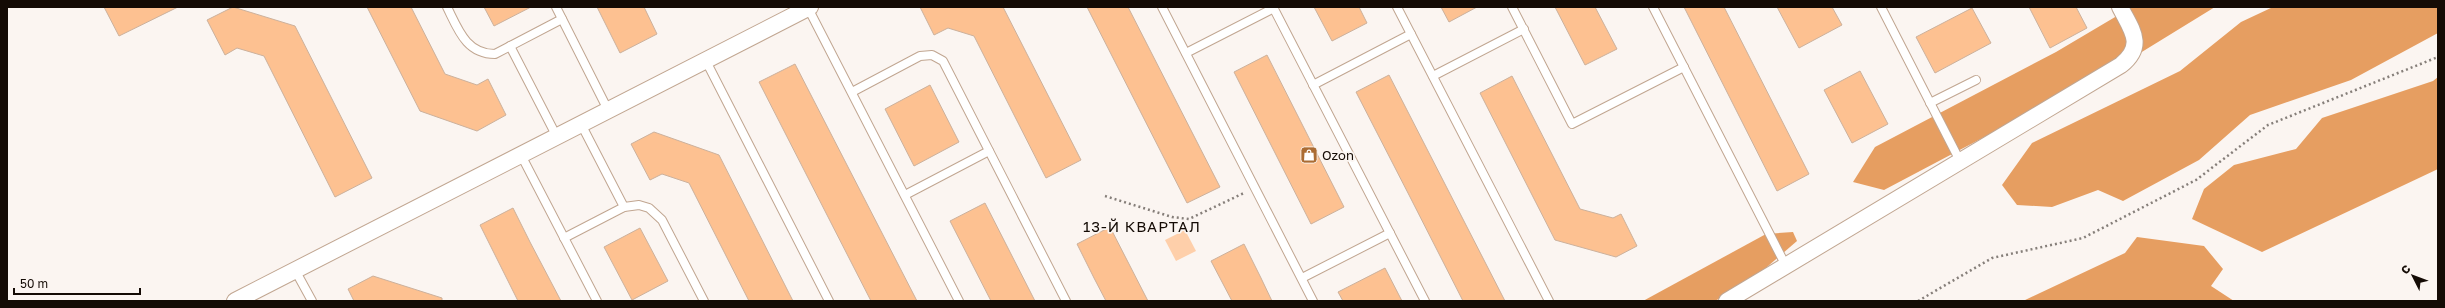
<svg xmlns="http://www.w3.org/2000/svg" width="2445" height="308" font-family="'Golos Text',sans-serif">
<rect width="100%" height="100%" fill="#fbf5f1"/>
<path fill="#fecfaa" d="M1185,230l11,21 -20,10 -11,-21z"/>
<g fill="#e69e61">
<path d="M2132,7h83l-96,59 -235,124 -31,-8 22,-35 181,-95z"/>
<path d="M2273,7h165v26l-87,47 -101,35 -51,45 -76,41 -25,-11 -46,17 -35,-2 -15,-20 30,-42 148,-72 61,-49z"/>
<path d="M2438,77v92l-176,83 -70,-33 12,-30 30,-24 62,-16 26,-31 111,-37z"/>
<path d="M1793,232l4,9 -44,38 -38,22h-72l123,-67z"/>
<path d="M2137,237l67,9 19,23 -12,17 23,15h-211l102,-48z"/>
</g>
<g fill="#fdc191" stroke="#ccb19c">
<path d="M104,7h74l-59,29z"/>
<path d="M233,7l62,19 77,152 -37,19 -71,-141 -27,-8 -12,7 -18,-35z"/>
<path d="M367,7h44l34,67 32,11 11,-6 18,36 -29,16 -57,-20z"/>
<path d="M484,7h47l-37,19z"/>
<path d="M597,7h47l13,27 -37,19z"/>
<path d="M920,7h83l78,153 -35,18 -72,-142 -26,-8 -14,7z"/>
<path d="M1087,7h41l92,180 -33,16z"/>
<path d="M1314,7h45l8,16 -35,18z"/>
<path d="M1441,7h36l-28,15z"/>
<path d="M1555,7h40l22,42 -32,16z"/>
<path d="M1684,7h40l85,167 -32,17z"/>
<path d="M1777,7h55l10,18 -43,23z"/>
<path d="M2029,7h47l11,21 -37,20z"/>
<path d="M1972,8l19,35 -56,30 -19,-36z"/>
<path d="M1267,55l77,152 -33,17 -77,-152z"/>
<path d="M795,64l87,169 35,68h-46l-112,-219z"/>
<path d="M1860,71l28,53 -36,19 -28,-53z"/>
<path d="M1389,75l116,226h-42l-54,-106 -53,-103z"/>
<path d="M1512,76l68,133 33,9 8,-4 16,32 -21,11 -61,-17 -75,-147z"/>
<path d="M930,85l29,57 -45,24 -29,-57z"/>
<path d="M654,132l65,23 74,146h-44l-60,-118 -27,-9 -12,6 -19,-36z"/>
<path d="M985,203l50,98h-44l-22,-43 -19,-37z"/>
<path d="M513,208l17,34 31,59h-43l-38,-76z"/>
<path d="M1110,227l38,74h-42l-12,-23 -17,-34z"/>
<path d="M640,228l28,53 -36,19 -28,-53z"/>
<path d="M1244,244l17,34 11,23h-40l-21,-40z"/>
<path d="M1385,268l17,33h-59l-5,-9z"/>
<path d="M373,276l69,22v3h-88l-6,-12z"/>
</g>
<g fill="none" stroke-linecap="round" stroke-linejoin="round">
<g stroke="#c1a691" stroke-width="10">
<g id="lane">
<path d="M447,7c11,22 19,47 48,47l67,-35"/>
<path d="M556,7l52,103"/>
<path d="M1162,7l151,294"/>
<path d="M1273,7l152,294"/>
<path d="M1397,7l152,294"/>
<path d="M1512,7l60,117 112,-57"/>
<path d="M1653,7l133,259"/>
<path d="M1881,7l79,154"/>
<path d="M808,8l151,293"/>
<path d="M510,46l47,91"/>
<path d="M1186,53l88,-45"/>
<path d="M706,61l123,240"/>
<path d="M1433,76l91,-47"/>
<path d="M1313,85l98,-51"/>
<path d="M852,92l68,-36 12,-1 11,6 123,240"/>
<path d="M1930,103l46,-23"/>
<path d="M581,124l43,83"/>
<path d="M521,155l76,146"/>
<path d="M905,195l84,-44"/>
<path d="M564,238l60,-31 15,-2 10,3 13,12 42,81"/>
<path d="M295,270l17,31"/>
<path d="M1302,278l88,-45"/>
</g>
</g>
<g stroke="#c1a691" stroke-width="18">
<g id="street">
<path d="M235,301l575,-294"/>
<path d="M1727,301l394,-236c25,-20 10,-36 -1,-58"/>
</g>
</g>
<g stroke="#867f7a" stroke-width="2.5" stroke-dasharray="2 3" stroke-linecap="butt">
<path d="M1105,196l67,21 17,2 55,-26"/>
<path d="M1918,301l74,-43 91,-20 113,-58 72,-55 170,-68"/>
</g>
<use href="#lane" stroke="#fff" stroke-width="8"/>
<use href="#street" stroke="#fff" stroke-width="16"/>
</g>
<defs>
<g id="shop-square" transform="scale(0.9)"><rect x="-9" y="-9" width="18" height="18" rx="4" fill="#ab6c33" stroke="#fbf5f1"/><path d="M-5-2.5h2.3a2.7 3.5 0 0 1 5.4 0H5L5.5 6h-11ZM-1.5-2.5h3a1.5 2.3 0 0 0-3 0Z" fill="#fff"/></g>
</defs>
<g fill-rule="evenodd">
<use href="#shop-square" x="1309" y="155"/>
</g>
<g text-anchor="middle" stroke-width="3.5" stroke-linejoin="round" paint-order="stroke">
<g font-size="13" fill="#140b05" stroke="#fbf5f1" text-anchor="start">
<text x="1322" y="160">Ozon</text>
</g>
<g font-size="15" letter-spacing="1" fill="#140b05" stroke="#fbf5f1">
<text x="1142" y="232">13-Й КВАРТАЛ</text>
</g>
</g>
<rect width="2445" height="308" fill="none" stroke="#140b05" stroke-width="16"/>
<g transform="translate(2413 276) rotate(312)" stroke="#fbf5f1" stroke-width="3" paint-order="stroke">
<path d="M0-3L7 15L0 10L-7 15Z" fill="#140b05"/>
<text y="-6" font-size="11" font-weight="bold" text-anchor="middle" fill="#140b05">С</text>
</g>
<path d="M14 288v6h126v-6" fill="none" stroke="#140b05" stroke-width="2"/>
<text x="20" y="288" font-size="12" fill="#140b05" stroke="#fbf5f1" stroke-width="3" paint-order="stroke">50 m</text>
</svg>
